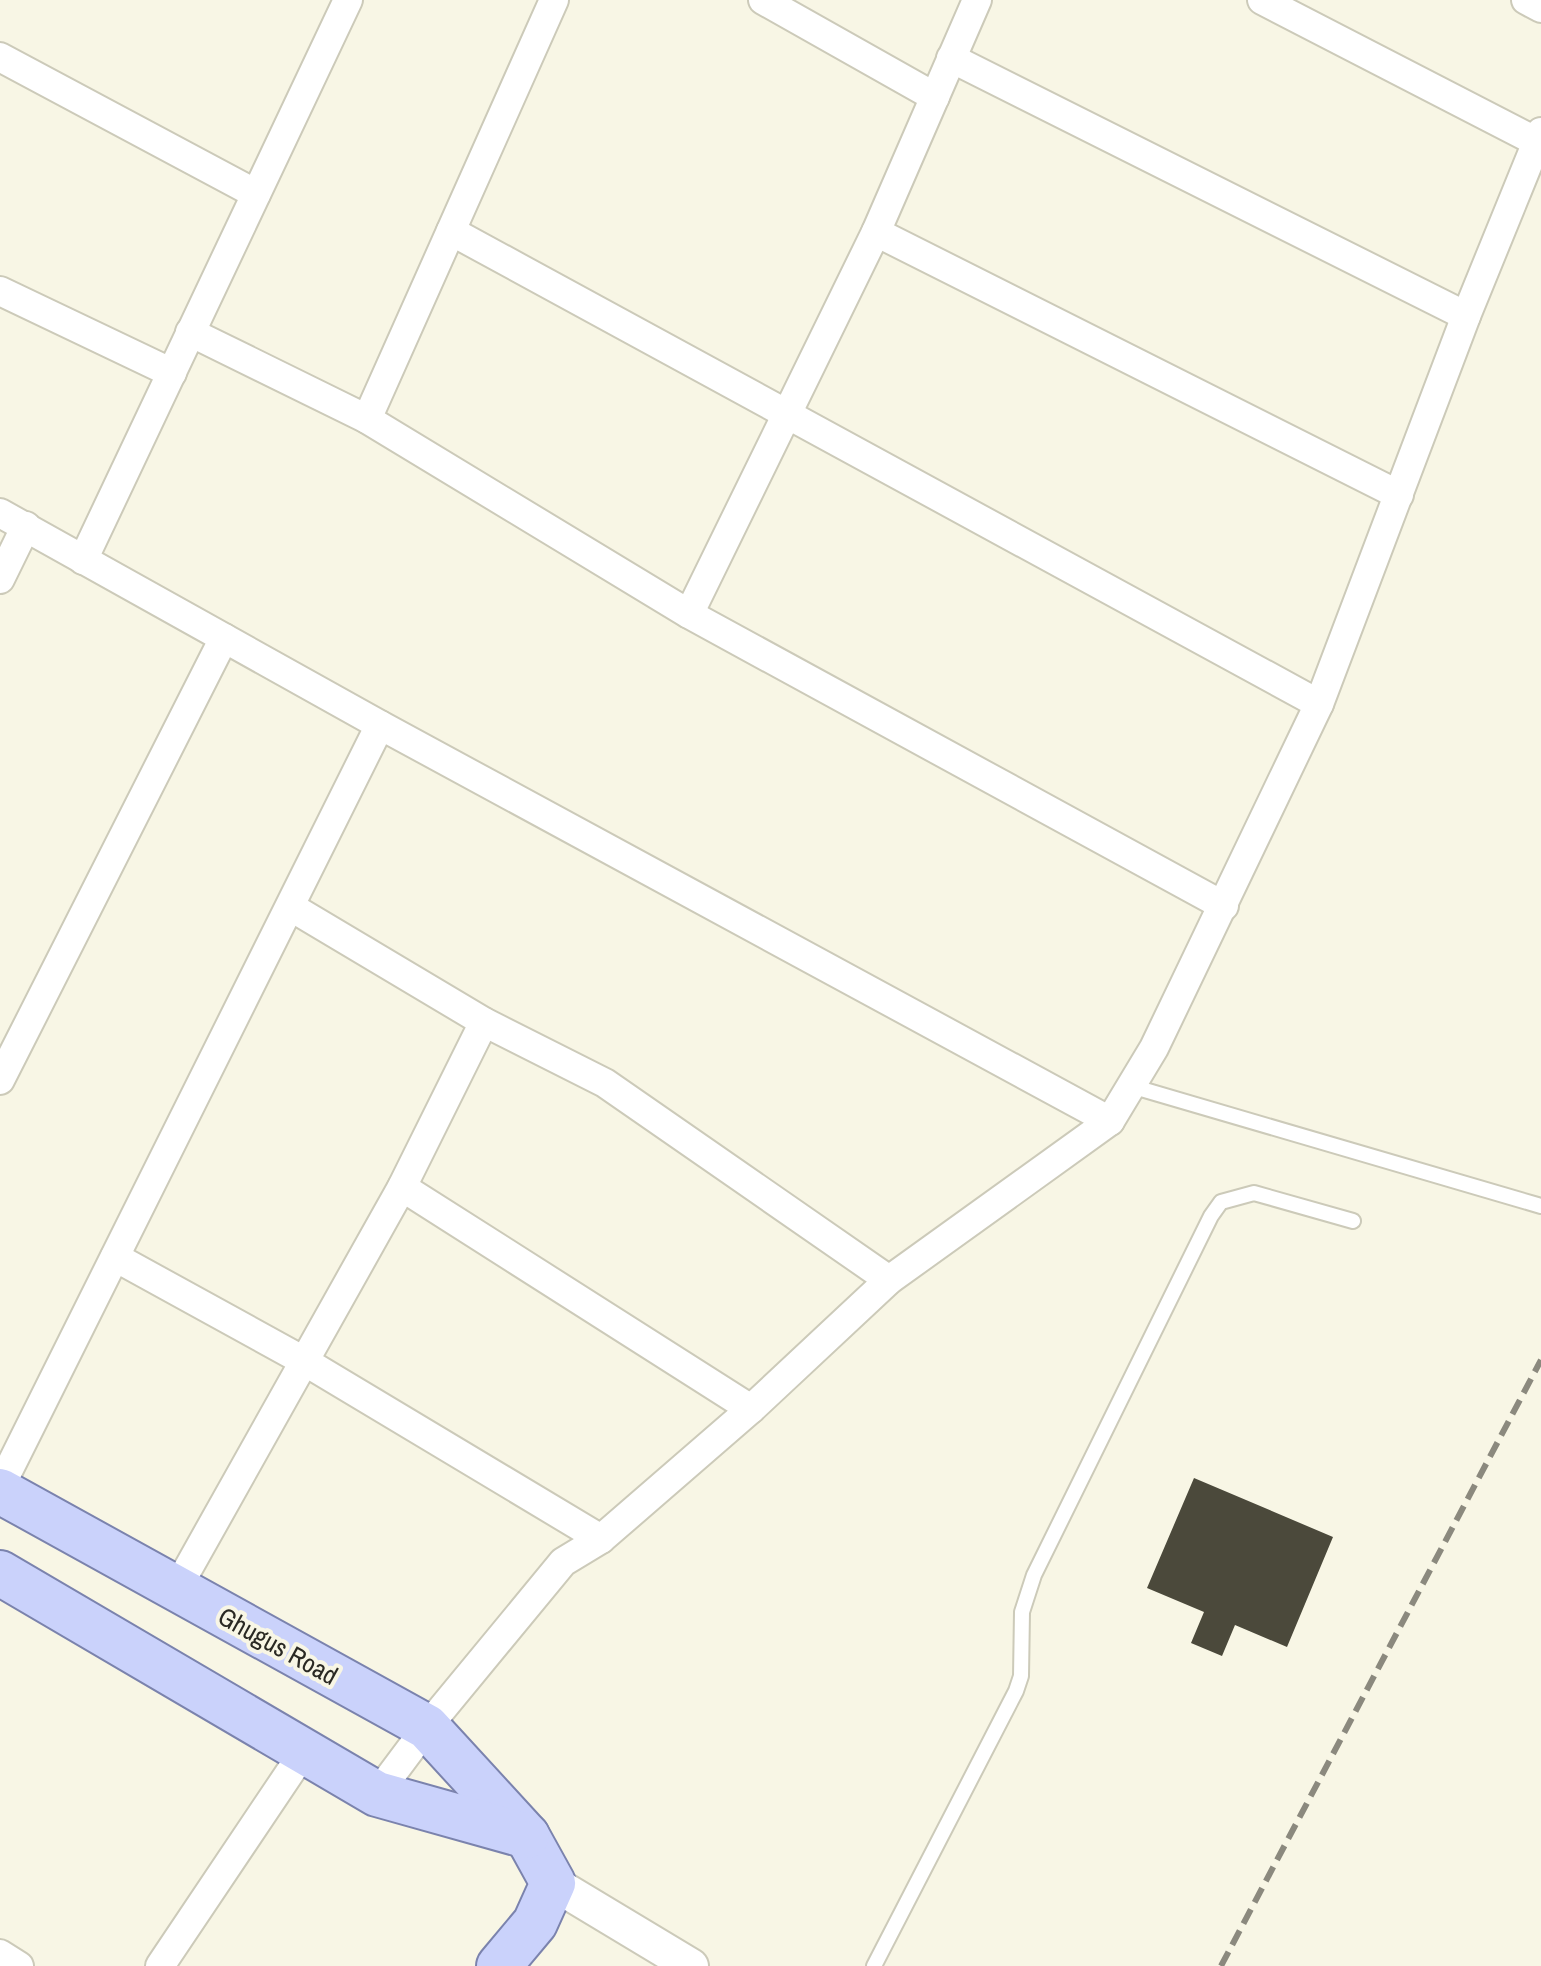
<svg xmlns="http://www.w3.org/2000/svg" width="1541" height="1966" font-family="'Archivo Narrow',sans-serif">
<rect width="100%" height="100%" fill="#f8f6e5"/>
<path fill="#4b493b" d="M1194,1478l139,59 -46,110 -52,-22 -13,31 -31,-13 13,-31 -57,-24z"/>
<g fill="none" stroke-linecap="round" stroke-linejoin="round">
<g stroke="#cccab9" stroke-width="18">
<g id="service">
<path d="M1131,1086l410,120"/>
<path d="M874,1966l142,-275 5,-15 1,-64 12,-37 177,-359 10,-14 33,-9 99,28"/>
</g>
</g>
<g stroke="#cccab9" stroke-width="32">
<g id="minor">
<path d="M763,0l172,97"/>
<path d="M1262,0l275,142"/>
<path d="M1526,0l15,8"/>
<path d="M0,57l256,137"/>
<path d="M951,58l515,258"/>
<path d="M451,231l868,473"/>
<path d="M876,232l523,263"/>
<path d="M0,291l172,82"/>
<path d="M190,332l177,87 322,195 535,292"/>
<path d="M367,419l187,-419"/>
<path d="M0,513l380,212 730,396"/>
<path d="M83,560l265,-560"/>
<path d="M0,579l26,-53"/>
<path d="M689,614l187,-382 101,-232"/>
<path d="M291,907l193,115 121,61 284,197"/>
<path d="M0,1080l224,-442"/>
<path d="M402,1187l349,222"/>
<path d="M115,1257l189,104 297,178"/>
<path d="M0,1487l380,-762"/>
<path d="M176,1590l226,-403 82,-165"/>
<path d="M377,1794l50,-67 136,-165 38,-23 150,-130 138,-129 221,-159 44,-73 165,-344 147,-388 75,-184"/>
<path d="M0,1954l19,12"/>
<path d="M160,1966l145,-216"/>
</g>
</g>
<g stroke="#cccab9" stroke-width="38">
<path id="tertiary" d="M553,1883l138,83"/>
</g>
<g stroke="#7b83ad" stroke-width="48">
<g id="primary">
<path d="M0,1491l427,236 100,109 26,47 -18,40 -36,43"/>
<path d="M0,1573l377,221 150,42"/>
</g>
</g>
<use href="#service" stroke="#fff" stroke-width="14"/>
<use href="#minor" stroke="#fff" stroke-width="28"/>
<use href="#tertiary" stroke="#fff" stroke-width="34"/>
<use href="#primary" stroke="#cad2fb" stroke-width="44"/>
<path stroke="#8b897e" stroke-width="6" stroke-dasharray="16 8" stroke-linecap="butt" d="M1221,1966l320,-606"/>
</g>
<g text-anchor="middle" stroke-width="8" stroke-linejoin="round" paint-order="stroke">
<g font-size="26" fill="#2a2923" stroke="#f8f6e5">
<text transform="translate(278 1646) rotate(29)" y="9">Ghugus Road</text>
</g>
</g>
</svg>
